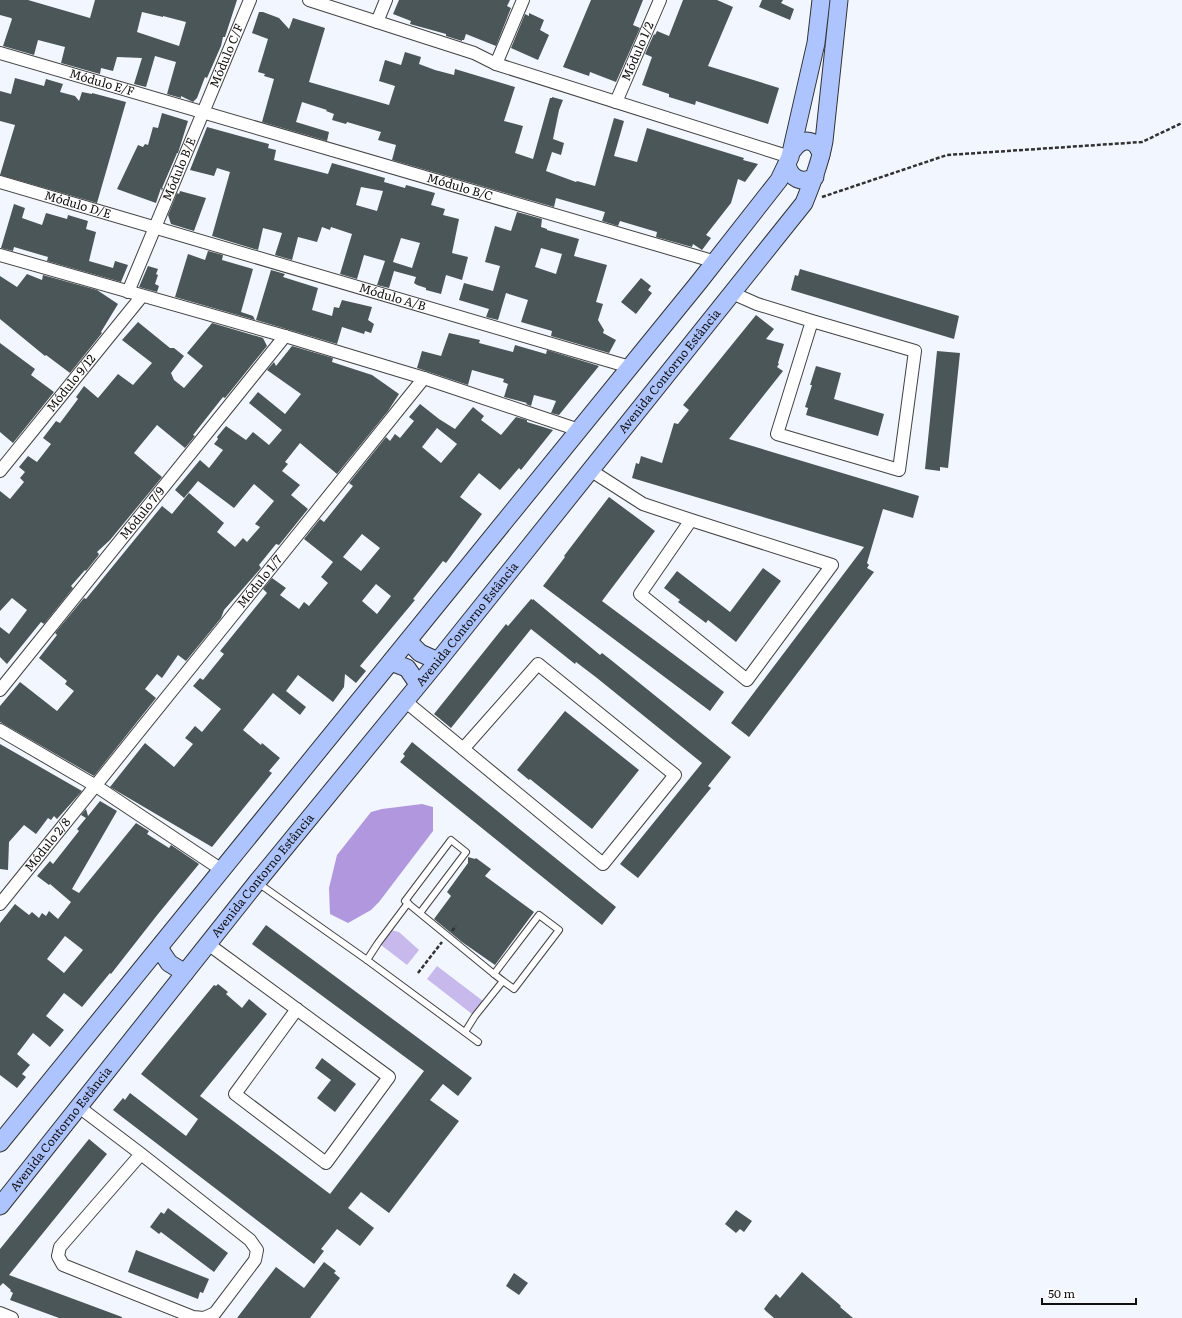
<svg xmlns="http://www.w3.org/2000/svg" width="1182" height="1318" font-family="Literata,serif">
<rect width="100%" height="100%" fill="#f2f7ff"/>
<g fill="#c8b9ec">
<path d="M391,930l8,2 20,18 -12,15 -26,-20z"/>
<path d="M437,966l46,35 -11,13 -45,-35z"/>
</g>
<path fill="#b197de" d="M422,804l11,3v24l-54,71 -8,8 -23,13 -18,-9 -1,-26 8,-33 34,-43 11,-3z"/>
<g fill="#4b5659" fill-rule="evenodd">
<path d="M0,0h28l62,18 5,-18h142l-12,37h-2l-2,9 -14,32 -2,-1 -8,21 -4,4 -12,-6v2l-14,-4 9,-32 -21,-6 -9,31 -12,-3 8,-26 -25,-1 -4,14 -12,-3 -1,6 -39,-11 4,-16 -27,-7 -4,15 -31,-9 9,-27 -1,-1 -11,-3zM142,12l21,5v-1l23,6 -7,24 -42,-14z"/>
<path d="M399,0h111l-3,6 4,2 -15,38 -30,-12 -2,6h-2v1l-16,-5v-2l-36,-10 1,-3 -18,-7z"/>
<path d="M591,0h52l-10,25 7,3 -24,54 -26,-10 -1,4 -26,-9z"/>
<path d="M683,0h34l16,7 -25,59 71,22 -11,36 -72,-23 -1,4 -26,-8v-3l-27,-9 10,-28 -7,-3 9,-20 1,1 2,-4 12,5z"/>
<path d="M762,0h21l-2,3 13,6 -4,11 -31,-13z"/>
<path d="M259,12h4l16,6 10,11 4,-11 32,10 -16,54 80,23 6,-19 -16,-5 6,-21 16,5 4,-13 16,5 -2,7 16,6 19,5 1,-6 60,18 -11,34 19,5 -8,27 18,6 17,-61h2v-1l11,3 -4,10 -6,29 11,4 -3,12 -9,-3 -6,19 30,11 1,-1 18,5 19,-68 10,3 -10,35 23,6 10,-34 97,30 -1,2 15,4 -13,18 -7,-3 -7,24 -25,32 5,3 -9,12 -9,-6 -1,3 -36,-10 1,-5 -37,-11 -2,5 -16,-5 3,-9 -49,-14 -2,9 -162,-47 4,-15 -18,-5 3,-8 -34,-10 -1,2 -14,-4 2,-6 -8,-3 1,-1 -25,-8 -6,20 33,10 -2,9 -65,-19 12,-43 -10,-3 1,-2 -7,-2 10,-33 -16,-6z"/>
<path d="M529,13l15,7 -4,10 9,5 -11,25 -27,-12 14,-34 4,2z"/>
<path d="M15,78l29,8 2,-7 17,5 -3,8 15,4 4,5 3,-9 10,2v-1l34,9 -29,101 -97,-28 15,-50 -15,-4v-30l11,3z"/>
<path d="M162,113l26,8 -10,32h-1l-15,35h1l-1,3 -1,-3 -5,15 -39,-14 21,-44 5,2 2,-3 3,1 5,-18 5,1z"/>
<path d="M207,127l62,17 -1,4 8,2 -2,10 54,14 4,-11 53,15 -1,4 21,6 1,-3 29,8 -4,12 14,4 -2,6 16,4 -7,34 16,4 -6,23 -16,-5 -5,19 -15,-4v-2l-9,-3 -3,-2 2,-6 -22,-6 -5,17 -12,-3 8,-24 -21,-6 -7,24 -17,-5 12,-40 -21,-7 -1,3 -8,-3 -5,15 -19,-5 -6,23 -17,-5 7,-22 -19,-5 -5,22 -46,-14 18,-64 -13,-4 -3,8 -24,-6zM361,187l22,4 -6,20 -21,-6zM401,238l19,5 -8,25 -19,-6z"/>
<path d="M180,191l26,7 -12,33 -23,-7 -3,-9 9,-22 2,1z"/>
<path d="M14,204l11,4 -3,10 20,7 4,-12 21,6 1,-4 20,6 -2,8 10,3 -7,29 24,7 2,-7 13,4 -7,17 -74,-21 1,-4 -34,-10 -1,4 -12,-3z"/>
<path d="M517,212l25,7 -1,8 6,2v1l32,9 -5,17 33,9 -11,37 7,2 -5,16 6,10 -1,3 13,7 -7,13 -58,-17 1,-5 -31,-9 7,-22 -22,-7 -8,27 -12,-3 3,-8 -30,-9 5,-17 29,8 7,-25 -15,-4 10,-36 16,5zM541,248l21,6 -6,20 -21,-7z"/>
<path d="M208,251l15,4 -1,5 31,9 -12,43 12,4 2,4 -80,-23 13,-43 17,6z"/>
<path d="M148,266l10,3 -2,5 2,1 -3,9 4,2 -2,6 -18,-5z"/>
<path d="M800,269l159,47 -5,23 -163,-49 4,-15 3,1z"/>
<path d="M271,270l14,4 -2,3 35,11 -6,22 20,6 2,-9 5,1 3,-8 30,7 -4,13 6,4 -3,9 -6,-2 -1,3 -22,-7 -5,17 -81,-24z"/>
<path d="M27,274l15,6 1,-5 54,15 21,14 -17,28 1,1 -32,40 -24,-18 -1,1 -45,-37v-43l17,11z"/>
<path d="M641,278l10,8 -3,4 4,3 -16,21 -15,-12z"/>
<path d="M756,315l18,14 -8,10 18,5 -6,19 1,1 -2,3 6,4 -54,68 190,57 -6,22 -30,-9 -16,54 2,2 -2,3 7,4 -125,165 -18,-14 133,-176 -232,-69 4,-15 3,1 2,-8 21,7 12,-40 4,1 11,-14 -6,-5z"/>
<path d="M138,322l32,26h4l10,8 -13,17 3,7 10,8 19,-22 -16,-13 25,-30 51,15 4,8 -42,52 -2,-1 -30,38 2,1 -10,12 -28,-23 -23,28 28,24 -52,63 -13,12 2,2 -1,2 -12,15 -1,-1 -14,16 2,2 -29,36 -3,-2 -34,42 -7,-7v-30l9,7 18,-24 -15,-12 -12,13v-120l10,8 14,-17 -4,-4 5,-6 -6,-5 9,-11 9,6 14,-18 -8,-6 13,-17 4,2 18,-24 -2,-2 8,-11 14,12 20,-24 15,11 19,-22 -30,-23z"/>
<path d="M449,333l31,7 -1,3 34,9 2,-7 31,9 1,-4 52,16 -40,49 -8,-2 5,-12 -22,-6 -3,11 -5,-2 1,-1 -23,-6 4,-13 -5,-2 1,-3 -32,-9 -4,15 -51,-17 5,-17 19,5z"/>
<path d="M0,343l35,26 -4,6 23,17 -41,51 -13,-11z"/>
<path d="M292,346l41,12 -1,4 40,13 27,19 -11,17 -51,63 -37,-31 -15,19 3,2 -6,7 18,14 -9,10 17,14 -29,36 -3,-1 -17,21 2,3 -37,42 -3,8 -35,43 -8,-6 -16,23 -5,-4 -12,15 11,9 -62,78 -94,-54v-16l20,-24 37,29 17,-20 -9,-7 2,-3 -28,-23 18,-23 -2,-2 29,-35 2,1 76,-93 10,8 17,-21 35,30 -7,9 18,15 8,-9 4,4 13,-15 -5,-3 19,-23 -20,-17 -20,24 -36,-27 -14,17 -9,-8 25,-30 9,8 14,-18 -9,-6 4,-5 -1,-2 9,-11 20,14 7,-8 16,13 13,-15 -33,-27 9,-11 27,22 16,-20 -34,-24 7,-8 2,4z"/>
<path d="M937,351l23,2 -12,115 -8,-1v4l-15,-2z"/>
<path d="M816,366l25,7 -7,26 50,15 -6,22 -72,-21 2,-7 -3,-1 7,-22h-2z"/>
<path d="M420,404l19,15 16,10 18,-22 11,9 -3,4 20,15 15,-18 11,3v2l26,8 -32,40 -2,-2 -19,22 -21,-17 -9,11 -10,13 22,17 -36,49 -3,-2 -30,38 2,1 -55,66 6,5 -10,12 -11,-9 -1,13 -11,15 -35,-27 -12,16 20,16 -6,8 -27,-22 -30,37 18,15 1,-2 18,15 -11,13 3,2 -60,74 -102,-60 35,-44 29,24 19,-23 -8,-6 10,-12 7,6 19,-23 -28,-23 7,-8 3,2 21,-26 -4,-3 47,-58 -4,-4 9,-11 14,10 -6,7 19,14 5,-7 5,4 19,-23 -7,-6 12,-15 -29,-23 16,-20 4,3 29,-36 -4,-3 37,-46 4,4 5,-7 5,4 14,-17 -5,-4zM437,428l20,16 -16,19 -19,-16zM362,534l18,14 -19,23 -18,-14zM376,584l15,12 -14,18 -15,-13z"/>
<path d="M609,497l46,34 -53,70 122,91 -14,19 -167,-125 22,-29 -1,-1z"/>
<path d="M763,568l18,13 -45,61 -28,-22 -2,3 -28,-21 2,-2 -16,-12 13,-17 53,41z"/>
<path d="M531,599l2,1v-1l67,56 2,-2 9,7 120,97 -23,29 3,2 -73,90 -18,-14 82,-101 -105,-85 -21,-16 -1,2 -44,-35 -80,99 -17,-14 72,-90 2,2z"/>
<path d="M565,711l74,59 -47,59 -62,-50 -1,1 -12,-10z"/>
<path d="M412,742l204,165 -14,18 -202,-163 5,-6 -2,-2z"/>
<path d="M0,744l82,47 -25,28 -3,-3 -3,4 -3,-2 -12,16 -12,-9 -15,17 -1,28 -8,-1z"/>
<path d="M100,801l17,10 -45,78 7,4 57,-70 13,8 -2,3 22,14 2,-3 28,19 -41,50 -47,60 -1,-1 -28,34 -18,-14 -18,23 18,14 -14,17 -17,-14 -16,21 13,11 -8,9 4,3 -9,11 -17,-13v-152l15,-19 14,11 3,-3 7,6 3,-5 4,3 3,-5 9,8 13,-17 -21,-18 -1,1 -12,-9 13,-15 3,3 26,-33 -2,-2 9,-11 -5,-3 5,-6 2,7zM65,936l18,14 -19,23 -17,-14z"/>
<path d="M468,857l7,2 1,-1 15,11 -6,7 49,36 -39,53 -33,-23 -28,-23 17,-23 -4,-4 21,-29z"/>
<path d="M266,925l206,153 -14,18 -15,-12 -13,16 29,21 -70,92 -28,-21 -13,16 26,20 -14,18 -23,-17 -16,20 3,2 -10,13 -201,-154 10,-12 2,2 5,-7 56,43 12,-17 -57,-45 73,-89 2,1 2,-2 10,8 -2,2 16,14 7,-9 18,15 -67,82 130,98 94,-123 -172,-127z"/>
<path d="M322,1058l34,26 -21,28 -18,-14 14,-18 -16,-12z"/>
<path d="M89,1139l18,15 -98,121 113,42v1h-63l-49,-18 3,-7 -3,-2 1,-1 -8,-7 -3,3v-37z"/>
<path d="M168,1208l60,45 -14,19 -53,-40 -2,2 -9,-7 11,-15 3,2z"/>
<path d="M736,1210l16,11 -8,11 -4,-3 -4,4 -11,-9z"/>
<path d="M136,1250l73,29 -6,14 -3,-1 -2,7 -70,-27z"/>
<path d="M324,1262l12,9 -2,2 6,5 -30,40h-73l39,-51 28,21z"/>
<path d="M802,1272l39,34 -1,1 13,11h-79l-7,-6 -3,-3 5,-7 7,-8 4,4z"/>
<path d="M514,1273l14,10 -9,12 -13,-9z"/>
</g>
<g fill="none" stroke-linecap="round" stroke-linejoin="round">
<g stroke="#424242" stroke-width="8">
<g id="lane">
<path d="M258,883l109,77 111,82"/>
<path d="M420,913l46,-61 -15,-12 -46,61 89,73"/>
<path d="M367,960l11,-17 30,-40"/>
<path d="M465,1032l10,-16 28,-35 -9,-7 45,-59 20,15 -45,59 -11,-8"/>
</g>
</g>
<g stroke="#424242" stroke-width="14">
<g id="street">
<path d="M309,0l165,53 22,11 294,93"/>
<path d="M377,22l9,-22"/>
<path id="s1" d="M0,53l716,209"/>
<path d="M496,64l27,-64"/>
<path id="s2" d="M616,102l44,-102"/>
<path id="s3" d="M0,182l630,185"/>
<path d="M0,255l285,81 139,42 155,52"/>
<path id="s4" d="M128,292l122,-292"/>
<path d="M732,293l25,11 55,17 -35,113 122,36 16,-119 -103,-30"/>
<path d="M590,470l53,34 48,16 141,45 -85,115 -107,-86 51,-74"/>
<path id="s5" d="M0,471l142,-175"/>
<path id="s6" d="M0,690l285,-354"/>
<path d="M405,701l198,163 72,-89 -137,-111 -75,85"/>
<path d="M0,730l96,56 126,84"/>
<path id="s7" d="M0,904l424,-526"/>
<path d="M208,944l181,133 -63,86 -91,-69 62,-85"/>
<path d="M79,1107l62,47 109,86 7,10 -2,10 -40,53 -11,5 -11,-1 -130,-52 -5,-9 2,-9 81,-93"/>
<path d="M0,1313l12,5"/>
</g>
</g>
<g stroke="#313131" stroke-width="19">
<g id="secondary">
<path d="M793,150c10,-14 24,-11 28,5"/>
<path d="M787,164c3,15 15,20 28,13"/>
<path d="M408,641l12,12 18,8"/>
<path d="M391,662l16,6 11,16"/>
<path d="M159,948l10,15 16,10"/>
<path d="M0,1143l699,-861 80,-102 11,-23 26,-114 5,-43"/>
<path id="s8" d="M0,1206l257,-324 181,-221 366,-458c8,-20 16,-40 20,-62l15,-141"/>
</g>
</g>
<g stroke="#313131" stroke-width="2.5" stroke-dasharray="4 2" stroke-linecap="butt">
<path d="M822,197l125,-42 195,-13 40,-19"/>
<path d="M452,931l4,-5"/>
<path d="M418,973l24,-31"/>
</g>
<use href="#lane" stroke="#fff" stroke-width="6"/>
<use href="#street" stroke="#fff" stroke-width="12"/>
<use href="#secondary" stroke="#adc4ff" stroke-width="17"/>
</g>
<g text-anchor="middle" stroke-width="4" stroke-linejoin="round" paint-order="stroke">
<g font-size="12" fill="#0f0f0f" stroke="#fff">
<text dy="4" stroke="none"><textPath href="#s2" startOffset="55">Módulo 1/2</textPath></text>
<text dy="4" stroke="none"><textPath href="#s4" startOffset="256">Módulo C/F</textPath></text>
<text dy="4" stroke="none"><textPath href="#s1" startOffset="106">Módulo E/F</textPath></text>
<text dy="4" stroke="none"><textPath href="#s4" startOffset="133">Módulo B/E</textPath></text>
<text dy="4" stroke="none"><textPath href="#s1" startOffset="479">Módulo B/C</textPath></text>
<text dy="4" stroke="none"><textPath href="#s3" startOffset="81">Módulo D/E</textPath></text>
<text dy="4" stroke="none"><textPath href="#s3" startOffset="409">Módulo A/B</textPath></text>
<text dy="4" stroke="none"><textPath href="#s8" startOffset="1070">Avenida Contorno Estância</textPath></text>
<text dy="4" stroke="none"><textPath href="#s5" startOffset="113">Módulo 9/12</textPath></text>
<text dy="4" stroke="none"><textPath href="#s6" startOffset="227">Módulo 7/9</textPath></text>
<text dy="4" stroke="none"><textPath href="#s7" startOffset="414">Módulo 1/7</textPath></text>
<text dy="4" stroke="none"><textPath href="#s8" startOffset="746">Avenida Contorno Estância</textPath></text>
<text dy="4" stroke="none"><textPath href="#s7" startOffset="76">Módulo 2/8</textPath></text>
<text dy="4" stroke="none"><textPath href="#s8" startOffset="422">Avenida Contorno Estância</textPath></text>
<text dy="4" stroke="none"><textPath href="#s8" startOffset="98">Avenida Contorno Estância</textPath></text>
</g>
</g>
<path d="M1042 1298v6h94v-6" fill="none" stroke="#0f0f0f" stroke-width="2"/>
<text x="1048" y="1298" font-size="12" fill="#0f0f0f" stroke="#ffffff" stroke-width="3" paint-order="stroke">50 m</text>
</svg>
